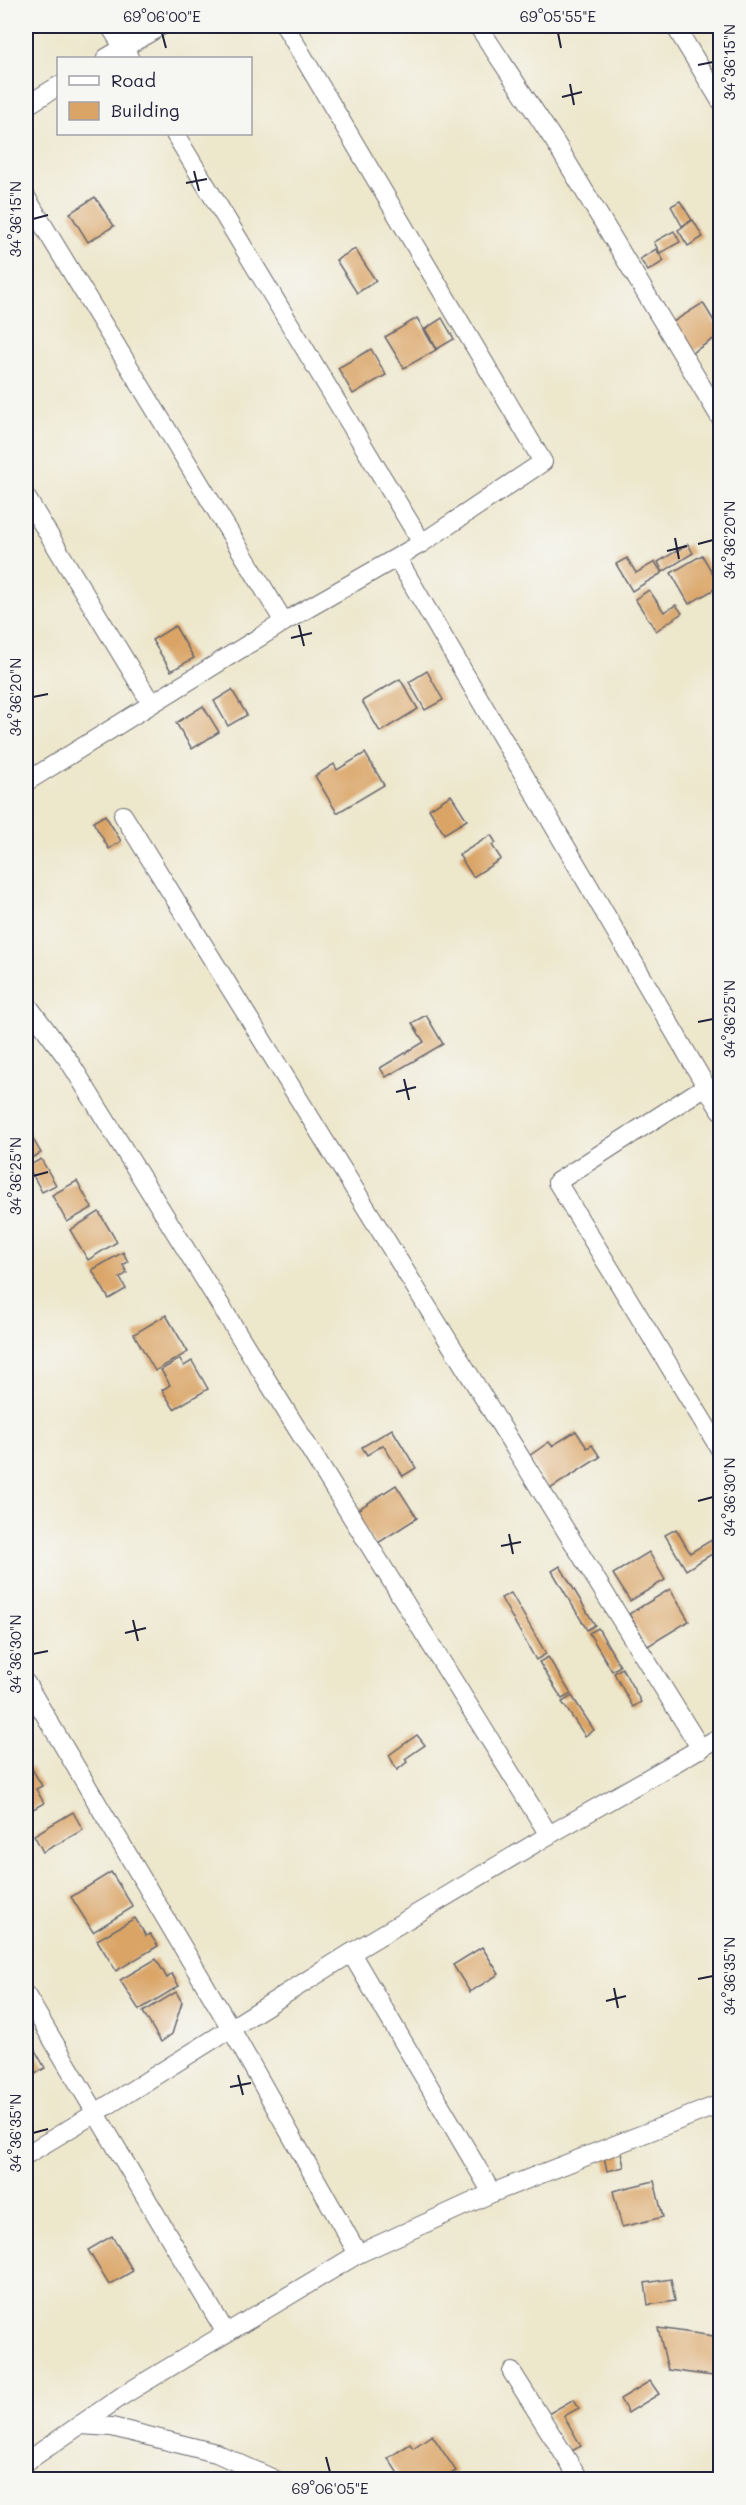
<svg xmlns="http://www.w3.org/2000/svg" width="746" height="2505" font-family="Mali,sans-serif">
<rect width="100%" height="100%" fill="#f6f6f2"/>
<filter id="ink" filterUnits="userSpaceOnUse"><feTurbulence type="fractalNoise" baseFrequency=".0167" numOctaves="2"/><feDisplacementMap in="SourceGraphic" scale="12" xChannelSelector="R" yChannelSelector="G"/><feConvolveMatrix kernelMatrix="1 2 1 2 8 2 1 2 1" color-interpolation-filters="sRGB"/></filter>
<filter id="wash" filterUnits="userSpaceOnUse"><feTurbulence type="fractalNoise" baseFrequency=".008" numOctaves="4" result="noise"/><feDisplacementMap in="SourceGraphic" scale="24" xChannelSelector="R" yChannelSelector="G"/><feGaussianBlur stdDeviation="1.35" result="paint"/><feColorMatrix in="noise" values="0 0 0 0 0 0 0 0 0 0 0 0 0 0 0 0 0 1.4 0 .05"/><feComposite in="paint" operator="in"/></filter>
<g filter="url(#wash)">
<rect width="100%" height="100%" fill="#ede7cc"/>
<g id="blocks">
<g fill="#daa466">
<path d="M95,197l19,29 -26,16 -18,-29z"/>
<path d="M680,201l12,19 -10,6 -11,-20z"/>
<path d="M693,220l10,17 -15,9 -10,-16z"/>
<path d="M674,231l6,11 -20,11 -6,-11z"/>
<path d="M355,249l21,32 -19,12 -21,-33z"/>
<path d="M656,249l8,12 -16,10 -8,-12z"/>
<path d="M703,303l17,28v4l-30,19 -19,-31z"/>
<path d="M417,318l19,32 -32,18 -19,-31z"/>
<path d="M442,318l12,21 -17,10 -12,-20z"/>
<path d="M371,349l15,26 -33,19 -15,-26z"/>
<path d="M688,544l5,9 -30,19 -5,-10z"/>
<path d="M702,555l18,31 -31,18 -18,-31z"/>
<path d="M627,558l9,15 19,-11 7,11 -30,18 -16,-27z"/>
<path d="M649,590l15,22 12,-7 6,8 -26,18 -21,-32z"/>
<path d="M175,626l19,32 -23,13 -19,-31z"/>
<path d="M427,671l16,29 -18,10 -16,-28z"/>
<path d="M400,679l18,30 -38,23 -18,-31z"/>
<path d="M232,690l15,25 -19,11 -14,-25z"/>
<path d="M203,706l16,26 -27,17 -16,-26z"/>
<path d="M365,753l19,32 -47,28 -22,-37 19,-12 3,6z"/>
<path d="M451,795l16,25 -23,14 -15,-25z"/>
<path d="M105,815l16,26 -12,8 -16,-27z"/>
<path d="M491,835l5,8 -4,2 9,14 -28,18 -14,-22z"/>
<path d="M426,1015l17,29 -57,33 -6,-9 44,-26 -12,-19z"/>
<path d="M26,1127l15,26 -15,8z"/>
<path d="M41,1159l15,26 -14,7 -14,-26z"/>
<path d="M77,1181l15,27 -25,14 -15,-27z"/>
<path d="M99,1212l18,30 -29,18 -18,-30z"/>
<path d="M123,1252l5,10 -5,3 4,8 -7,5 6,11 -17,10 -17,-29z"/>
<path d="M166,1315l22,37 -33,19 -21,-37z"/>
<path d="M180,1359l4,7 8,-5 16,28 -34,20 -12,-19 8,-5 -9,-15z"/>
<path d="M392,1429l24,39 -13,8 -20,-31 -16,10 -5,-8z"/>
<path d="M576,1431l11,17 5,-3 8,12 -50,32 -21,-33 20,-14 3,4z"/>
<path d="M396,1485l21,33 -42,27 -21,-33z"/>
<path d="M676,1529l14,24 30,-18v14l-34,21 -21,-35z"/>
<path d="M649,1552l16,28 -35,21 -17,-27z"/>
<path d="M560,1566l35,59 -8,5 -35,-59z"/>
<path d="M670,1589l19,32 -41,25 -19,-32z"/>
<path d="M511,1593l35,61 -10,6 -35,-62z"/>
<path d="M598,1628l22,38 -8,5 -23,-38z"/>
<path d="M548,1657l23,37 -9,5 -23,-37z"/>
<path d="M622,1668l19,34 -8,5 -19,-34z"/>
<path d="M572,1696l22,34 -9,6 -23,-34z"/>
<path d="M417,1735l8,10 -20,14 2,3 -10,8 -8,-15z"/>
<path d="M31,1767l11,19 -6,3 8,14 -18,10v-43z"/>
<path d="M73,1812l10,18 -40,22 -9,-17z"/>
<path d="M111,1872l22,35 -40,25 -22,-35z"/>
<path d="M135,1918l11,18 4,-2 8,12 -42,25 -19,-31z"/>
<path d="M482,1947l17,27 -29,18 -17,-27z"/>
<path d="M156,1959l11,19 5,-4 7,12 -40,24 -19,-30z"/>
<path d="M176,1992l6,10 -10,32 -11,8 -18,-30z"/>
<path d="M26,2034l19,34 -19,12z"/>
<path d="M621,2152l3,15 -17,4 -3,-15z"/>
<path d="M654,2181l9,36 -41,10 -9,-36z"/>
<path d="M112,2236l21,35 -24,14 -21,-35z"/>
<path d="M671,2279l4,22 -27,4 -3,-22z"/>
<path d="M658,2328l62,9v40l-52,-7z"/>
<path d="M650,2381l9,13 -31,19 -8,-14z"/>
<path d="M574,2399l5,9 -15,8 17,30 -11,6 -22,-38z"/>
<path d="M432,2435l24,36 -14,9h-40l-14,-22 22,-14 3,4z"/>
</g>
</g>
</g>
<g filter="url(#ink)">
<use href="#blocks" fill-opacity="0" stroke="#69676e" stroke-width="1.5"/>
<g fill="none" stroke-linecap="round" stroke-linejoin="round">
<g stroke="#69676e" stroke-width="20">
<g id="street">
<path d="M110,26l19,31"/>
<path d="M478,26l77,116 165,275"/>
<path d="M675,26l45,74"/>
<path d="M106,58l55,-32"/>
<path d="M26,106l32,-20"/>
<path d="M175,134l247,409"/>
<path d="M26,197l258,425"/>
<path d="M26,497l125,206"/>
<path d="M397,558l323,552"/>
<path d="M26,782l258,-160 138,-79 121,-81 -258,-436"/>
<path d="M123,815l578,934"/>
<path d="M26,1003l43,58 480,774"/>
<path d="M706,1086l-149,96 163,267"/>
<path d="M26,1683l204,344 128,227"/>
<path d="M351,1953l141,240"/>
<path d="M26,1995l200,338"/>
<path d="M26,2155l68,-41 257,-161 198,-118 171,-98"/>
<path d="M512,2372l68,108"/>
<path d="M80,2425l32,2 104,26 60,27"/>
<path d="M26,2462l99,-68 233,-140 134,-61 228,-89"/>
</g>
</g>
<use href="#street" stroke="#fff" stroke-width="18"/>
</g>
</g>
<path fill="none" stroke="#22223b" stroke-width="2" d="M162,33l4,15M558,33l3,15M698,65l15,-3M570,84l4,21M562,97l20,-5M194,171l5,20M186,183l21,-4M33,219l15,-4M675,538l4,21M698,544l15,-4M667,551l20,-5M299,625l5,21M291,638l21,-5M33,697l15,-3M698,1022l15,-3M404,1079l5,21M396,1092l20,-5M33,1176l15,-4M698,1501l15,-4M509,1534l4,20M501,1546l20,-4M133,1620l5,21M125,1633l21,-5M33,1654l15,-3M698,1979l15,-3M614,1988l4,20M606,2001l20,-5M238,2075l5,20M230,2087l21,-4M33,2133l15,-4M326,2457l4,15"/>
<rect width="746" height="2505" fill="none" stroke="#f6f6f2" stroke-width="66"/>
<rect x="57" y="57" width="195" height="78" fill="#f6f6f2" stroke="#a1a1a9" stroke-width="1.5"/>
<rect x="69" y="76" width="30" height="9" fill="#ffffff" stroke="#a1a1a9" stroke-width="1.5"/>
<text x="111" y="87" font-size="18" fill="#22223b">Road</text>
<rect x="69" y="102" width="30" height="18" fill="#daa466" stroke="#a1a1a9" stroke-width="1.5"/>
<text x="111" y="117" font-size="18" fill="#22223b">Building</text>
<rect x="33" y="33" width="680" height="2439" fill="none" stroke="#22223b" stroke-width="2"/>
<g font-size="15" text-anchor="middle" fill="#22223b">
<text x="162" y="22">69°06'00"E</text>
<text x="558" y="22">69°05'55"E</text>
<text transform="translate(730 62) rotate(-90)" y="5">34°36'15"N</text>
<text transform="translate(16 219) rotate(-90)" y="5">34°36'15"N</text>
<text transform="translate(730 540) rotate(-90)" y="5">34°36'20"N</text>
<text transform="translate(16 697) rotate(-90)" y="5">34°36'20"N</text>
<text transform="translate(730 1019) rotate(-90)" y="5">34°36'25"N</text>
<text transform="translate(16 1176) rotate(-90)" y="5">34°36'25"N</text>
<text transform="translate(730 1497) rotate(-90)" y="5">34°36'30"N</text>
<text transform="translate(16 1654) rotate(-90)" y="5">34°36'30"N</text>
<text transform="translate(730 1976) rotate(-90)" y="5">34°36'35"N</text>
<text transform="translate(16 2133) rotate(-90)" y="5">34°36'35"N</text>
<text x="330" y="2494">69°06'05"E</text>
</g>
</svg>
